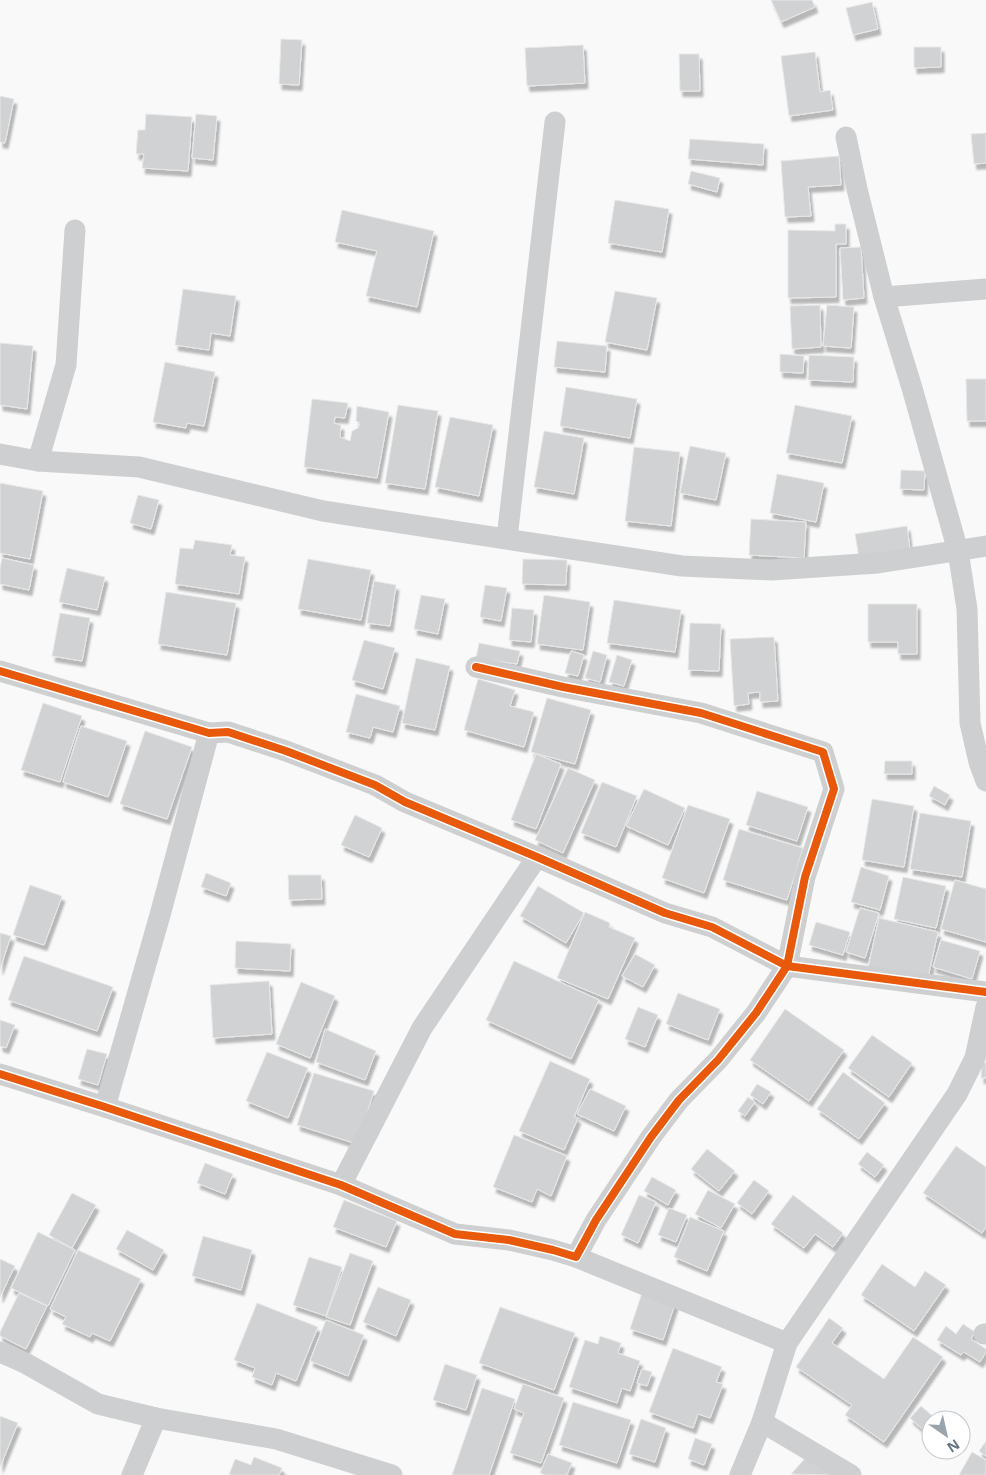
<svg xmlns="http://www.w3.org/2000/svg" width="986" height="1475" font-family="'Noto Sans',sans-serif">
<defs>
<filter id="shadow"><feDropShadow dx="3" dy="5.5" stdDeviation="1" flood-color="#0004"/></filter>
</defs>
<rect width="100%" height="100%" fill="#f9f9f9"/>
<g fill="#d0d2d3" stroke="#e8e8e8" filter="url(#shadow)">
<path d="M771,0h41l3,7 -34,15z"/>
<path d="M872,2l6,27 -25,6 -7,-27z"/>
<path d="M281,39l21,1 -3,45 -20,-1z"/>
<path d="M583,45l2,38 -58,3 -2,-38z"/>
<path d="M914,47h27v20l-27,1z"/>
<path d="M815,52l5,40 10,-2 3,20 -44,6 -8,-60z"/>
<path d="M679,54h20l1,37h-20z"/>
<path d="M0,96l14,3 -9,44 -5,-1z"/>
<path d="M146,114l46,3 -4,54 -46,-3 2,-14h-8l2,-24h7z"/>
<path d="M196,114l21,2 -4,44 -21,-2z"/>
<path d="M986,133v30l-12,1 -3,-30z"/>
<path d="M690,139l74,5 -1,21 -75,-6z"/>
<path d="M839,156l2,29 -33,2 3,29 -26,1 -4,-56z"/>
<path d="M691,171l29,7 -3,14 -29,-8z"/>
<path d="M615,200l54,9 -7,43 -54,-9z"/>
<path d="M342,210l92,21 -17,76 -51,-11 11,-45 -42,-9z"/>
<path d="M835,224h11v20h-10v53l-48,1v-68l47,1z"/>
<path d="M861,247l3,51 -21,2 -3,-52z"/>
<path d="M183,289l53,7 -6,40 -19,-3 -2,17 -34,-5z"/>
<path d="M615,291l42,7 -10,52 -42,-8z"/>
<path d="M820,305l1,42 -29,2 -2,-43z"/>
<path d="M827,305l27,2 -3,41 -28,-2z"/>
<path d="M557,341l50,5 -2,26 -51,-5z"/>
<path d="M0,343l33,3 -6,63 -27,-4z"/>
<path d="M780,354l24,2 -1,17 -23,-1z"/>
<path d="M809,355l45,2 -1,25 -45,-2z"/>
<path d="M165,362l50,10 -11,54 -17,-3 -1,5 -33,-6z"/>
<path d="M966,379h20v42h-19z"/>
<path d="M566,387l71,12 -7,39 -70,-12z"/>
<path d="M312,399l36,4 -3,15 -10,-1 -1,6 7,2 -1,12 10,4 2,-10 6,-3 2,-5 -4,-2 1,-15 32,6 -12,66 -73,-11z"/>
<path d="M398,405l40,6 -13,78 -40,-6z"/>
<path d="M795,405l57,11 -10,47 -56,-10z"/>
<path d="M450,417l43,8 -14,71 -44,-9z"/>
<path d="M544,431l40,7 -10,56 -40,-7z"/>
<path d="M690,446l36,7 -10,47 -36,-7z"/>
<path d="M634,447l46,5 -9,74 -46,-5z"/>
<path d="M901,470l24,1 -1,19 -24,-1z"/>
<path d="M777,474l47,9 -8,39 -46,-9z"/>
<path d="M0,483l43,8 -13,68 -30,-6z"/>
<path d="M138,495l21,5 -8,29 -21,-6z"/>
<path d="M751,519l55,3 -2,36 -55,-3z"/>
<path d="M907,526l3,24 -51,8 -4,-24z"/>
<path d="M195,540l37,5 -2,10 15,2 -6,37 -64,-10 5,-36 13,1z"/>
<path d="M2,558l32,7 -5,25 -29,-6v-16z"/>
<path d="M308,559l63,11 -10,50 -63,-11z"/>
<path d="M523,559l44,1 -1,25 -44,-1z"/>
<path d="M67,568l38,9 -8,33 -38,-8z"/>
<path d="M374,581l22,4 -6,41 -23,-3z"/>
<path d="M485,585l22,3 -6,33 -21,-4z"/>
<path d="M166,592l70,11 -9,52 -69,-11z"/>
<path d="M421,595l24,4 -7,35 -24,-5z"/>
<path d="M544,595l46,7 -7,48 -46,-6z"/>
<path d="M614,600l67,10 -6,42 -68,-9z"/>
<path d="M868,604h49v50h-19v-12h-30z"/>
<path d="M512,608l22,2 -3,32 -22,-2z"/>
<path d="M60,613l30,5 -8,43 -30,-5z"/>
<path d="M690,623l31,1 -2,47 -31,-1z"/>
<path d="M774,637l4,64 -18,1v-10l-12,1 1,11 -15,2 -4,-67z"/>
<path d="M364,640l31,8 -12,41 -31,-9z"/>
<path d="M479,643l41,8 -3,13 -41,-6z"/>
<path d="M571,651l13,4 -6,21 -13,-3z"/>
<path d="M593,651l14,4 -7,27 -15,-4z"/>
<path d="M617,655l15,5 -8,26 -15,-4z"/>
<path d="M416,658l34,8 -15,64 -33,-7z"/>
<path d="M478,679l37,11 -5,16 24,6 -10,35 -60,-17z"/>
<path d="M356,694l44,12 -7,26 -20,-5 -3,11 -24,-6z"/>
<path d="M547,698l44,12 -16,54 -44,-12z"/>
<path d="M43,703l39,13 -22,66 -39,-12z"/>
<path d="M81,726l46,15 -19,56 -45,-15z"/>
<path d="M145,731l47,16 -25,72 -47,-15z"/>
<path d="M536,754l25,10 -25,65 -25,-9z"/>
<path d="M885,761h27v13h-28z"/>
<path d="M568,768l27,12 -32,73 -28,-13z"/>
<path d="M602,782l35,14 -21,51 -35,-14z"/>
<path d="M934,786l16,9 -5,10 -16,-9z"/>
<path d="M644,789l41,19 -17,37 -42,-19z"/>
<path d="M757,791l51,16 -11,34 -51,-16z"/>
<path d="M872,799l42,7 -10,61 -42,-7z"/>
<path d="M688,805l42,14 -26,74 -42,-15z"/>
<path d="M920,813l51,8 -9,56 -52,-8z"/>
<path d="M355,815l27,13 -13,29 -28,-12z"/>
<path d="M739,829l64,19 -16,52 -64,-20z"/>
<path d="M861,867l28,9 -9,34 -29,-8z"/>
<path d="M206,873l25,10 -5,13 -25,-9z"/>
<path d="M288,875h33l1,24 -33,1z"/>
<path d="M903,877l43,9 -10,42 -42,-9z"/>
<path d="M955,880l31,9v53l-45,-13z"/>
<path d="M30,885l32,11 -18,49 -31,-10z"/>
<path d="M538,886l46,27 -18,30 -46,-27z"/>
<path d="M860,908l19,5 -14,45 -19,-6z"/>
<path d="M585,912l25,11 -1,4 26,11 -27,61 -51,-21z"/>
<path d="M879,918l59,14 -11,50 -59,-14z"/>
<path d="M816,922l34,10 -7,23 -34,-10z"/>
<path d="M0,933l11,3 -11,33z"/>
<path d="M941,940l39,11 -8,28 -39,-12z"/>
<path d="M236,941l55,3 -1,27 -55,-3z"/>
<path d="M635,954l20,11 -12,22 -21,-11z"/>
<path d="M24,956l89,31 -16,44 -89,-31z"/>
<path d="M514,961l85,39 -28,59 -85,-39z"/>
<path d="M269,981l3,53 -59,4 -3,-53z"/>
<path d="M301,982l34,14 -25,62 -34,-14z"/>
<path d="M678,993l42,16 -12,31 -42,-16z"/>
<path d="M638,1007l20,8 -13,32 -20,-8z"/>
<path d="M785,1009l59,41 -35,51 -59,-41z"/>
<path d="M0,1020l15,5 -9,23 -6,-2z"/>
<path d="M325,1029l51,22 -11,29 -49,-18z"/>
<path d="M872,1035l40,28 -23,34 -41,-29z"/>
<path d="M87,1049l20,5 -9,31 -20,-6z"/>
<path d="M267,1052l41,16 -20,50 -42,-17z"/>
<path d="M550,1061l40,18 -16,38 4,1 -14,32 -45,-19z"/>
<path d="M982,1063h4v15h-5z"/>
<path d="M843,1072l42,31 -26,36 -42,-30z"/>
<path d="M314,1073l60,18 -17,53 -60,-19z"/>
<path d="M757,1084l14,8 -8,12 -13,-9z"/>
<path d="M590,1089l36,17 -12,25 -37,-17z"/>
<path d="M748,1097l7,5 -10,14 -7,-5z"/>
<path d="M514,1135l53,21 -16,40 -14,-7 -5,13 -39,-15z"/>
<path d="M956,1146l30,21v60l-4,6 -59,-40z"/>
<path d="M707,1149l28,22 -16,20 -28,-22z"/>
<path d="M867,1152l17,13 -9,12 -17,-13z"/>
<path d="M205,1163l28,11 -8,20 -28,-11z"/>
<path d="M652,1177l24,13 -8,15 -24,-14z"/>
<path d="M754,1180l15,11 -17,23 -15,-11z"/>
<path d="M708,1190l27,14 -14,24 -26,-14z"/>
<path d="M72,1193l24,12 -24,43 -23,-13z"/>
<path d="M639,1195l17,7 -18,41 -17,-8z"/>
<path d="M793,1195l50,38 -10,14 -18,-13 -11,14 -33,-24z"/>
<path d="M344,1200l53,21 -11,26 -53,-20z"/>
<path d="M669,1208l18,7 -11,27 -18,-7z"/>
<path d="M690,1217l34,14 -17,40 -33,-14z"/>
<path d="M127,1230l37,20 -11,20 -37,-21z"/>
<path d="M38,1232l37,18 -27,56 -37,-18z"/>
<path d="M203,1236l49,14 -11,40 -49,-14z"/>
<path d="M78,1250l63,29 -31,62 -18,-8 -2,4 -28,-13 4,-7 -16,-8z"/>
<path d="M350,1253l23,8 -23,64 -24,-8z"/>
<path d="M309,1257l33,10 -16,49 -33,-11z"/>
<path d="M0,1259l15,7 -15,31z"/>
<path d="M882,1264l33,23 10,-16 21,14 -32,46 -53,-36z"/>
<path d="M378,1287l33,13 -15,36 -33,-14z"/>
<path d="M644,1287l33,11 -14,42 -33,-11z"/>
<path d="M19,1293l28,13 -21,43 -26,-13v-4z"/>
<path d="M257,1303l61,24 -22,54 -20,-8 -4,12 -20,-8 3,-9 -21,-8z"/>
<path d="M500,1307l75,26 -21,57 -75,-27z"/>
<path d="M829,1318l14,10 -11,15 52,36 29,-42 30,20 -59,85 -39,-27 7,-10 -56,-38z"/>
<path d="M326,1320l38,15 -16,41 -38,-15z"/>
<path d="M963,1324l12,8 -4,7 15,10v3l-6,10 -16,-10 -3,3 -24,-15 9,-14 10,8z"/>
<path d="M600,1336l21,7 -3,10 22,8 -10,30 -8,-3 -5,15 -48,-16 16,-47 13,4z"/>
<path d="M673,1348l49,19 -6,15 7,2 -13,34 -12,-4 -5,14 -44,-16z"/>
<path d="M445,1364l32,11 -11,35 -33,-10z"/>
<path d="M642,1369l10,3 -5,14 -10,-3z"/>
<path d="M523,1384l41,14 -23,65 -31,-10 14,-40 -10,-4z"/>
<path d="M482,1388l33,11 -26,76h-37z"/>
<path d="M573,1402l58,18 -14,43 -58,-18z"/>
<path d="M921,1406l16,14h-6v12l-2,3 -19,-17z"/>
<path d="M0,1416l18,7 -18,44z"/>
<path d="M641,1419l25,9 -11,34 -26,-8z"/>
<path d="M695,1438l17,6 -8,21 -16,-6z"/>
<path d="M986,1441v15l-7,-5z"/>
<path d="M972,1452l14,8v15h-27z"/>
<path d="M548,1454l24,9 -5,12h-22l-5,-2z"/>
<path d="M808,1455l23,20 -40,-1z"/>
<path d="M254,1457l28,11 -3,7h-50l6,-16 16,6z"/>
</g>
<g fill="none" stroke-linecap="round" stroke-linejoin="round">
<g stroke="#cecfd0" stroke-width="21">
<path d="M846,137l11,52 27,108 28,91 46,163 9,58 3,114 9,39 7,19"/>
<path d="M884,297l102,-8"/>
<path d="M0,454l38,7 101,6 184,44 359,55 89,4 107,-7 108,-17"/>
<path d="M38,461l28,-96 9,-135"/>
<path d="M507,538l48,-416"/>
<path d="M0,671l209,62 19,-1 58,19 89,34 30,17 132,55 128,56 47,14 75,39 199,26"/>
<path d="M0,1074l105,33 236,78 114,49 54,6 44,10 23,7 20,-37 55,-83 28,-37 39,-40 38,-47 31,-47 18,-89 29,-88 -11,-37 -122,-39 -138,-26 -87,-20"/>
<path d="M105,1107l55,-192 49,-182"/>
<path d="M341,1185l81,-157 115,-171"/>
<path d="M576,1257l211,86"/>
<path d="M984,1334h2"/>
<path d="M0,1352l25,11 73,41 58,14 120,21 116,36"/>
<path d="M762,1422l89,53"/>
<path d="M132,1475l24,-57"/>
<path d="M740,1475l22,-53 25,-79 170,-249 18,-36 11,-51"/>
</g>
<g stroke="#fff" stroke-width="11">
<g id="cycleway">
<path d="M0,671l209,62 19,-1 58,19 89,34 30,17 132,55 128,56 47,14 75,39 199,26"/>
<path d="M0,1074l105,33 236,78 114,49 54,6 44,10 23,7 20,-37 55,-83 28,-37 39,-40 38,-47 31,-47 18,-89 29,-88 -11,-37 -122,-39 -138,-26 -87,-20"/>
</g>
</g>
<use href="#cycleway" stroke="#e8590c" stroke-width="8"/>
</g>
<g transform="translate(946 1435) rotate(146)"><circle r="24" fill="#ffffff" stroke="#c1c8cd"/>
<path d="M0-4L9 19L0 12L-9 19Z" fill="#99a4ac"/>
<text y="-8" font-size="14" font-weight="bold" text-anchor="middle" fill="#657683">N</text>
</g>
</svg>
